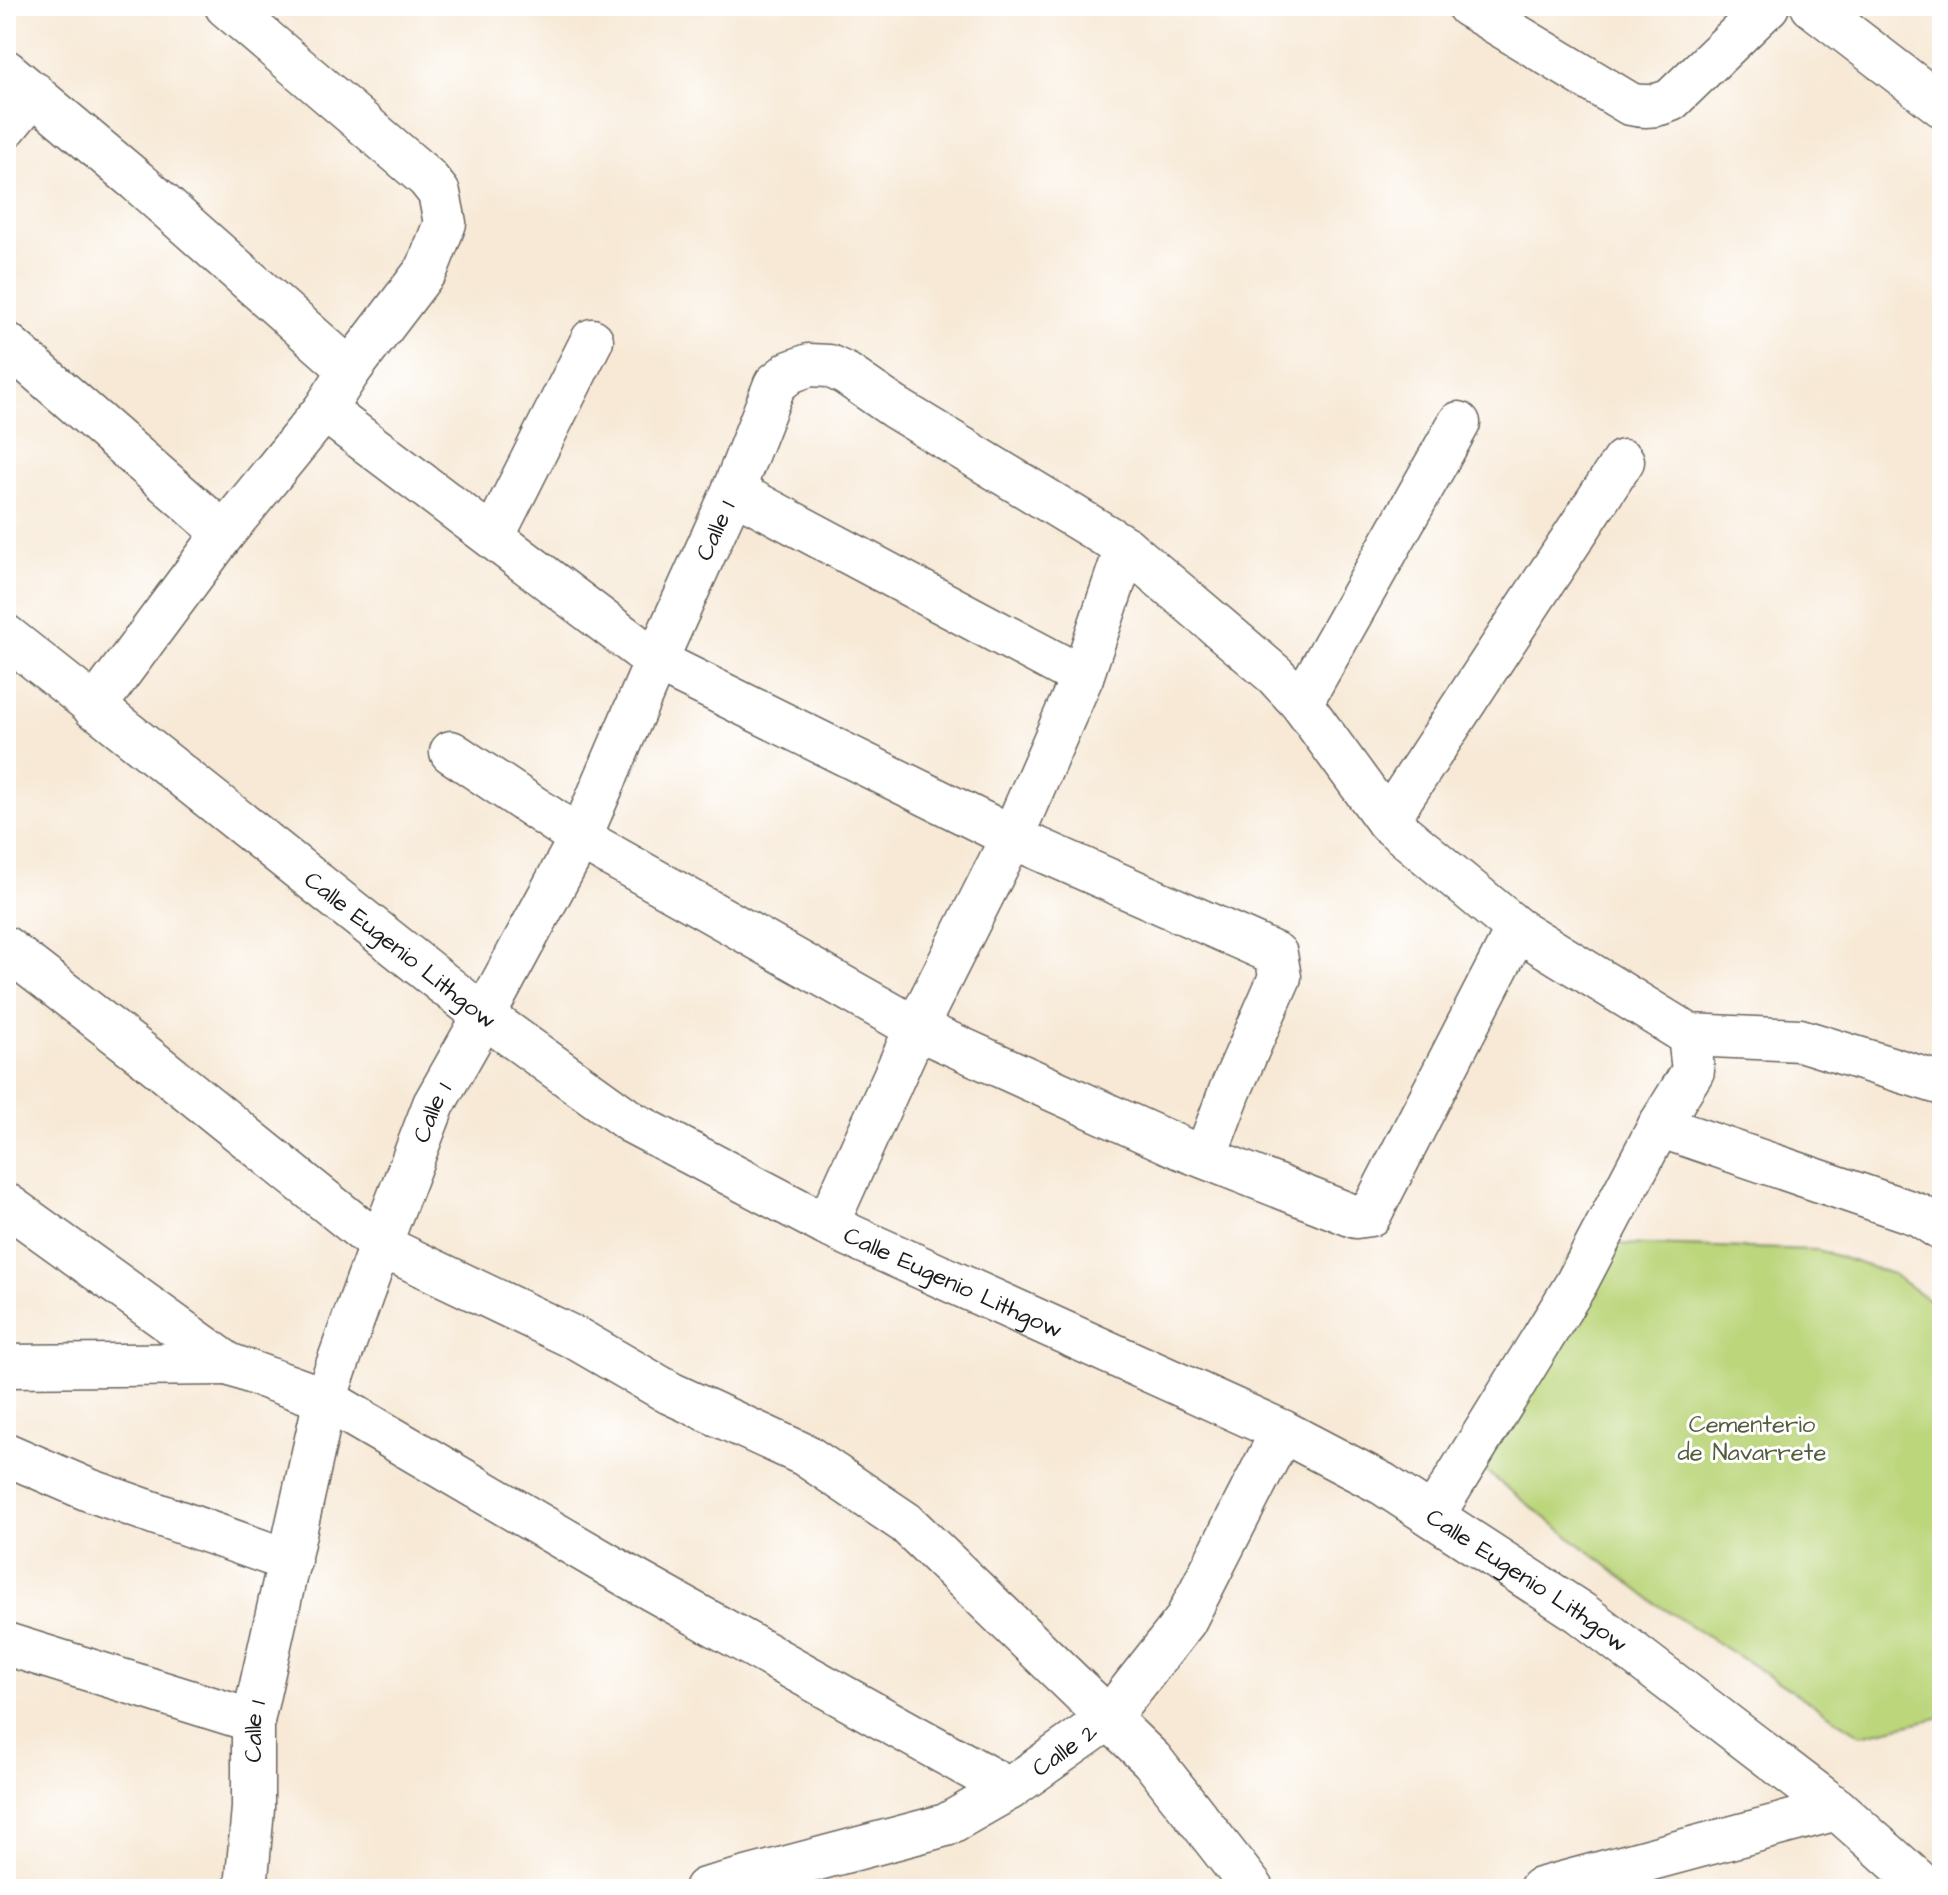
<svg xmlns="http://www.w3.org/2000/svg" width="1948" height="1895" font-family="'Architects Daughter',sans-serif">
<rect width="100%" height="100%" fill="#fff"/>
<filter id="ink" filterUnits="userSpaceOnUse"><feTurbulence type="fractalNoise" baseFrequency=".0125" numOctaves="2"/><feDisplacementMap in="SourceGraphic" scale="16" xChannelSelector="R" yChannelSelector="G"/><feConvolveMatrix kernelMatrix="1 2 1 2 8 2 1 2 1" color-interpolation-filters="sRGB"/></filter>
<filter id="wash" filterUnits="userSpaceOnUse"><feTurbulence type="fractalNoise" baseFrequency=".006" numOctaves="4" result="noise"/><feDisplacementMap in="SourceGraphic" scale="32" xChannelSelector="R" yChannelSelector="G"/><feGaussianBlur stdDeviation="1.8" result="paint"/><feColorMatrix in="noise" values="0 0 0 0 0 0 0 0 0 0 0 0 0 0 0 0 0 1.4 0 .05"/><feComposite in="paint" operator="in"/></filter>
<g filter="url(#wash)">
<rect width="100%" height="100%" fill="#f7e9d6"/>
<path fill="#bcd67c" stroke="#6c794c" stroke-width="2" d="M1578,1243l240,7 74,24 50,35v408l-81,18 -206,-132 -194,-151z"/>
</g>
<g filter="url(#ink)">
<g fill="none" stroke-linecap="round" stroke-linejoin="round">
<g stroke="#69645d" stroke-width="45">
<g id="minor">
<path d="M1468,6l162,98c16,4 26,2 41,-4l97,-94"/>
<path d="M1812,6l130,100"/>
<path d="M6,71l131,110 213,189"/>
<path d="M6,127l28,-34"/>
<path d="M6,343l218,190"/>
<path d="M324,410l332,251 356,176 264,117 4,23 -50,114 -25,66"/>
<path d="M733,491l349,186"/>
<path d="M493,537l99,-197"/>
<path id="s1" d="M6,636l478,380 147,106 196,103 455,206 101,53 198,129 256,196 90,80"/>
<path d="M1301,703l158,-280"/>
<path d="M94,708l130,-175 100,-123 26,-40 77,-101 18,-46 -6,-30 -12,-15 -201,-172"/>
<path d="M451,752l129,86 336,190 265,120 175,69 14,-2 147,-286"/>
<path d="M1387,821l236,-360"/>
<path d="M6,948l142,110 232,187 197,94 93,54 135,62 101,68 246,237 101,129"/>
<path d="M1659,1126l260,89 23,15"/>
<path d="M6,1204l222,160 97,35 304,178 380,212"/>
<path d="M827,1225l89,-197 96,-191 70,-160 44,-129"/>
<path d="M6,1366l222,-2"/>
<path d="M6,1454l83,36 201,71"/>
<path d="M1433,1516l143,-232 83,-158 34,-55 -4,-36"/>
<path d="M6,1644l247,77"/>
<path id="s2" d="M246,1889l7,-81v-87l72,-322 55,-154 54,-141 50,-88 96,-178 76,-177 77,-170 42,-107 15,-12 19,-7 20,1 17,8 48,33 232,141 149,127 26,28 86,118 130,108 172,106 111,5 142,44"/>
<path id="s3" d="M705,1889l241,-64 63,-36 99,-70 77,-98 97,-190"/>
<path d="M1540,1889l297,-80"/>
</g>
</g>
<use href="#minor" stroke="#fff" stroke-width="42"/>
</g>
</g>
<g text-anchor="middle" stroke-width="6" stroke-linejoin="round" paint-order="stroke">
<g font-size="24" fill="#1c1c1c" stroke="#fff">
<text dy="8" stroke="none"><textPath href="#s2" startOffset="1452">Calle 1</textPath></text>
<text dy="8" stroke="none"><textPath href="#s1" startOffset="504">Calle Eugenio Lithgow</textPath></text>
<text dy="8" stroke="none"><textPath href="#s2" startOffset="804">Calle 1</textPath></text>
<text dy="8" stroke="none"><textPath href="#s1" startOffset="1152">Calle Eugenio Lithgow</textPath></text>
<text dy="8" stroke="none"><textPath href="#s1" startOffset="1800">Calle Eugenio Lithgow</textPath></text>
<text dy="8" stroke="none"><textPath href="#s2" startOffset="158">Calle 1</textPath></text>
<text dy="8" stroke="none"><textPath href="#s3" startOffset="390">Calle 2</textPath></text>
</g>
<g font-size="24" fill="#545d3e" stroke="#fff">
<text x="1752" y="1432">Cementerio<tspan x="1752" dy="28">de Navarrete</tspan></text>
</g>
</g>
<rect width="1948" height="1895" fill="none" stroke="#fff" stroke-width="32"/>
</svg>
